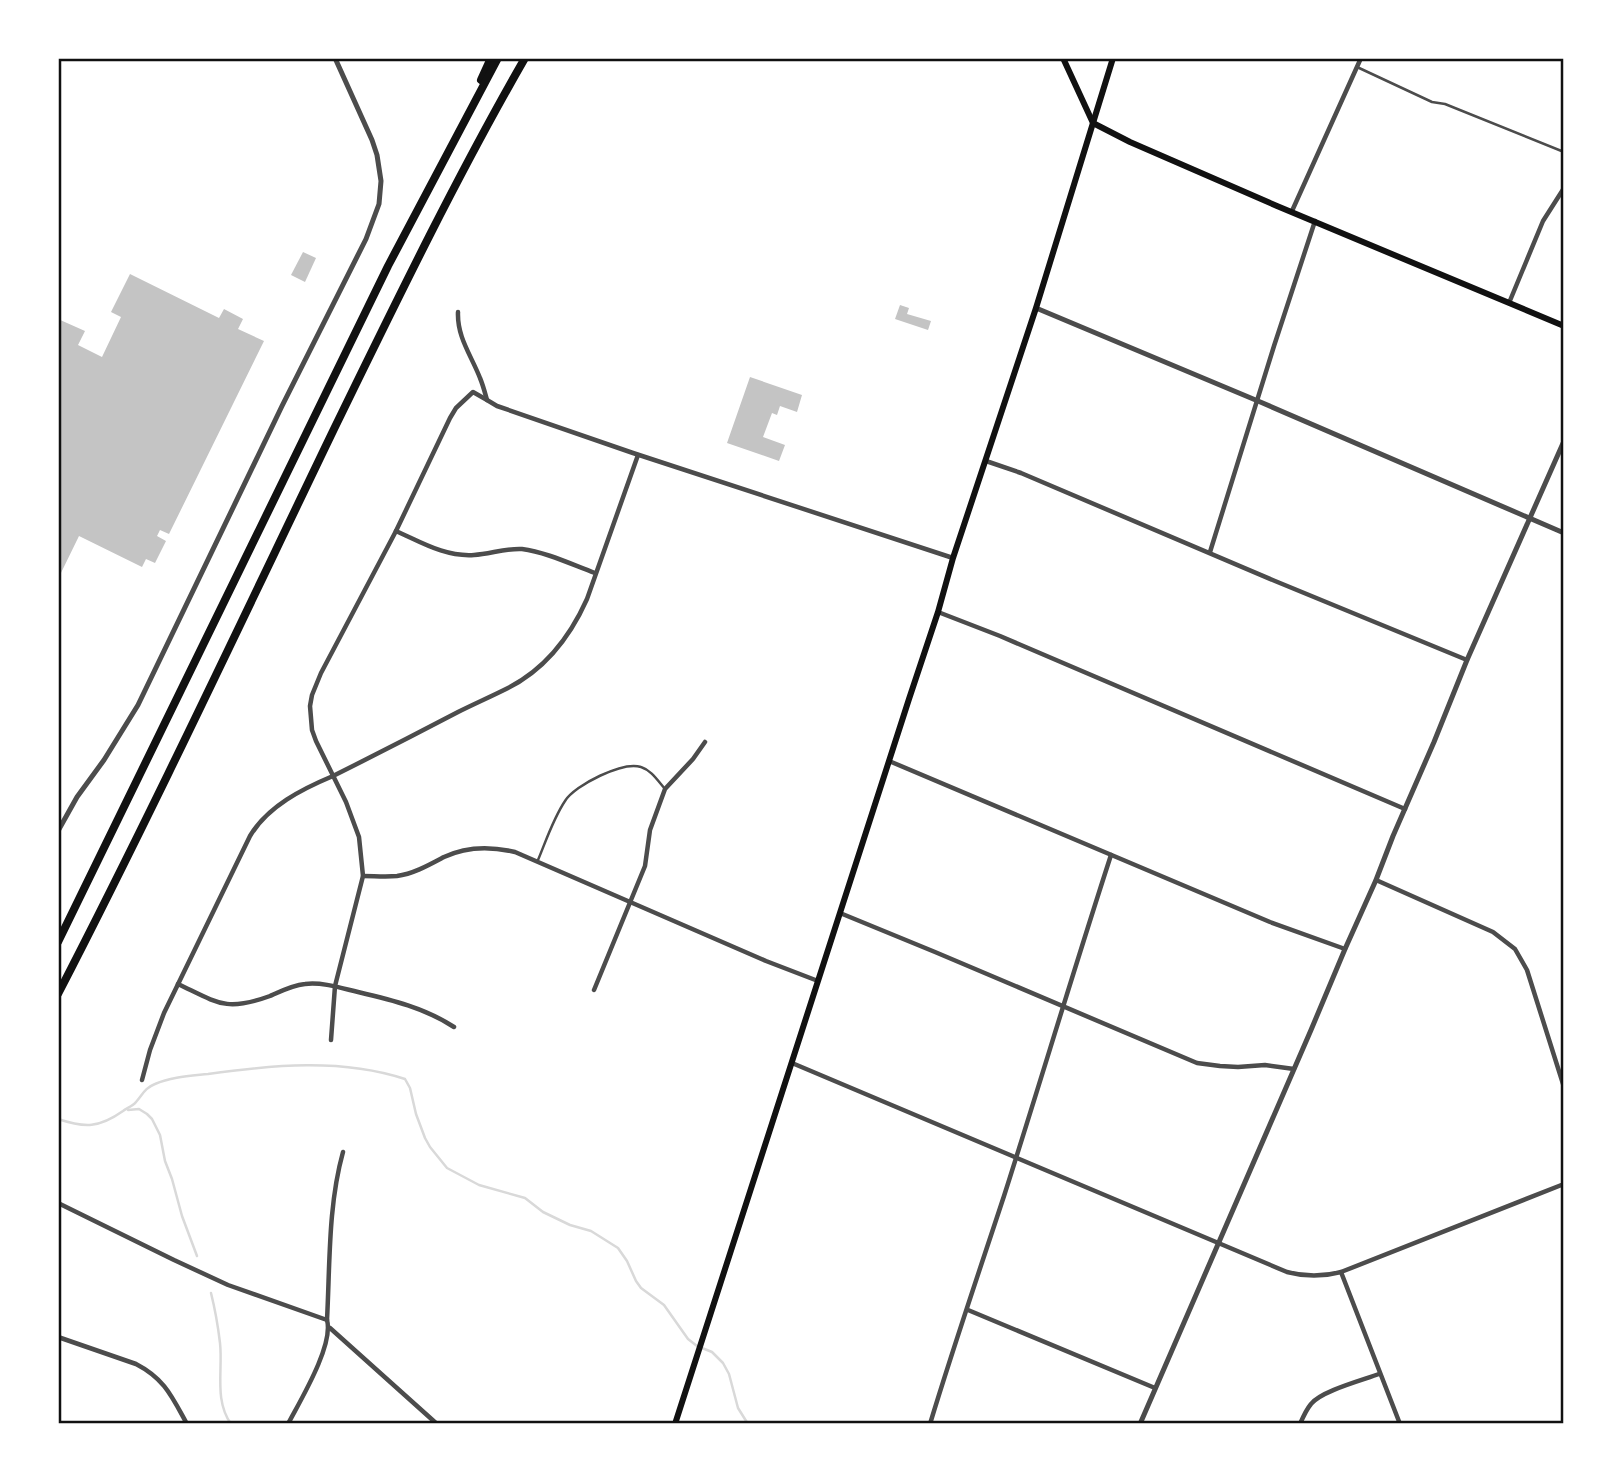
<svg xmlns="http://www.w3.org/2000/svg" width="1622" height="1482" font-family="'Titillium Web',sans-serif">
<rect width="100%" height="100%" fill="#fff"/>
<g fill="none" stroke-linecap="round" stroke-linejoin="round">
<g stroke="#d9d9d9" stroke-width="2.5">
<path d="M128,1110l11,-1 8,5 5,5 8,16 5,26 7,18 10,37 15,40"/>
<path d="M58,1119c27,9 41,9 65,-8 4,-3 10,-5 13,-9 7,-8 9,-14 19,-18 16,-7 35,-8 53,-10 64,-9 133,-16 197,5l5,9 6,26 9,24 5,9 17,21 32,17 46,13 18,14 27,13 21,6 27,17 9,13 9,20 5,7 23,17 24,34 9,7 15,6 11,11 6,11 9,34 10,16"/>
<path d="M211,1293c4,16 7,33 9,50 3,27 -6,57 11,81"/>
</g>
</g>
<g fill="#c4c4c4">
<path d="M303,252l13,6 -11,24 -14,-7z"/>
<path d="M130,274l89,44 5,-9 19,10 -5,10 26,12 -95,193 -9,-4 -3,6 9,5 -11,22 -9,-4 -4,8 -63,-31 -21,43v-260l27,12 -7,14 24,12 19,-40 -10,-5z"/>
<path d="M900,305l9,3 -2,6 24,7 -3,9 -33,-11z"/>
<path d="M750,377l52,18 -5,17 -17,-6 -3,9 -5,-2 -9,24 22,8 -6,16 -52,-18z"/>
</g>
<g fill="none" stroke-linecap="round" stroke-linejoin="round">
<g stroke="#4c4c4c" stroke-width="2.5">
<path d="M1357,67l75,35 13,2 119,48"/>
<path d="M538,860c8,-19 15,-41 27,-59 10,-16 58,-40 76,-34 10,3 17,14 24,22"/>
</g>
<g stroke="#4c4c4c" stroke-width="4.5">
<path d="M1292,211l69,-153"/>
<path d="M1509,303l34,-82 21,-33"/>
<path d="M458,312c-1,25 13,43 22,66 3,7 5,15 7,22l10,6 136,47 320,105"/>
<path d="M986,461l35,12 254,108 192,79"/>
<path d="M396,531c25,11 49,26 78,24 16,-1 32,-7 48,-6 24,3 51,16 73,24"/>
<path d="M1210,552l64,-206 41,-125"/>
<path d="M938,612l62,24 405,173"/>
<path d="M889,761l381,161 75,27"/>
<path d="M363,876c11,0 23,1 34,0 16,-2 32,-11 47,-19 23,-11 46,-11 71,-5l251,109 52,20"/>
<path d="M1376,880l117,52 22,17 12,21 37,117"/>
<path d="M840,913l95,39 262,111 23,3 18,1 27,-2 29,4"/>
<path d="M178,984c40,19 48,28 92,12 11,-5 23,-11 35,-12 18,-2 36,4 53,8 34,8 67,16 96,35"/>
<path d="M594,990l51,-124 5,-36 15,-41 28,-30 12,-17"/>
<path d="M331,1040l4,-54 28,-110 -4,-39 -13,-35 -30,-61 -4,-11 -2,-24 2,-11 9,-22 75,-142 54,-113 6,-10 17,-16 14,8"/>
<path d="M792,1063l495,209c19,5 35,5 54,0l223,-88"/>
<path d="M142,1080l8,-30 14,-37 86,-177c18,-30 52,-47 83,-60 42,-21 83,-42 125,-64 16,-8 32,-15 48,-23 39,-19 64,-52 81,-90l51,-144"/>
<path d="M58,1203l116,57 54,25 99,35"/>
<path d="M1341,1272l59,152"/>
<path d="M968,1310l187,78"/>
<path d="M330,1328l107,96"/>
<path d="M58,1337l78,27c29,15 36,33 51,60"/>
<path d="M288,1424c12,-23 46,-79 39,-104 3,-56 1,-114 16,-168"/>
<path d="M930,1424c23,-76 49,-152 74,-228 36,-113 70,-227 107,-341"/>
<path d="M1300,1424c3,-7 6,-14 11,-20 10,-13 52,-24 68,-30"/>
</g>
<g stroke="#4c4c4c" stroke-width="5">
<path d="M1036,308l222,93 306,132"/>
<path d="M58,831l19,-34 27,-37 34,-55 144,-299 84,-167 13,-35 2,-23 -4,-26 -5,-15 -37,-82"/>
<path d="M1140,1424l171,-394 34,-81 31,-69 17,-44 41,-94 33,-82 97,-219"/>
</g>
<g stroke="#111" stroke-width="6">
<path d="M1063,58l30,65 37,19 147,64 287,120"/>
<path d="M675,1424l234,-725 29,-87 15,-54 83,-250 77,-250"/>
</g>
<g stroke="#111" stroke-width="8">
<path d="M481,80l10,-22"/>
<path d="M58,942l330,-676 110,-208"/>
<path d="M58,994c96,-186 185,-376 276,-565 61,-125 122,-251 191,-371"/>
</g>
</g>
<rect width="1622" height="1482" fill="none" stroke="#ffffff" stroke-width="119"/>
<rect x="60" y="60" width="1502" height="1362" fill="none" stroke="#111" stroke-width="2.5"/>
</svg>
